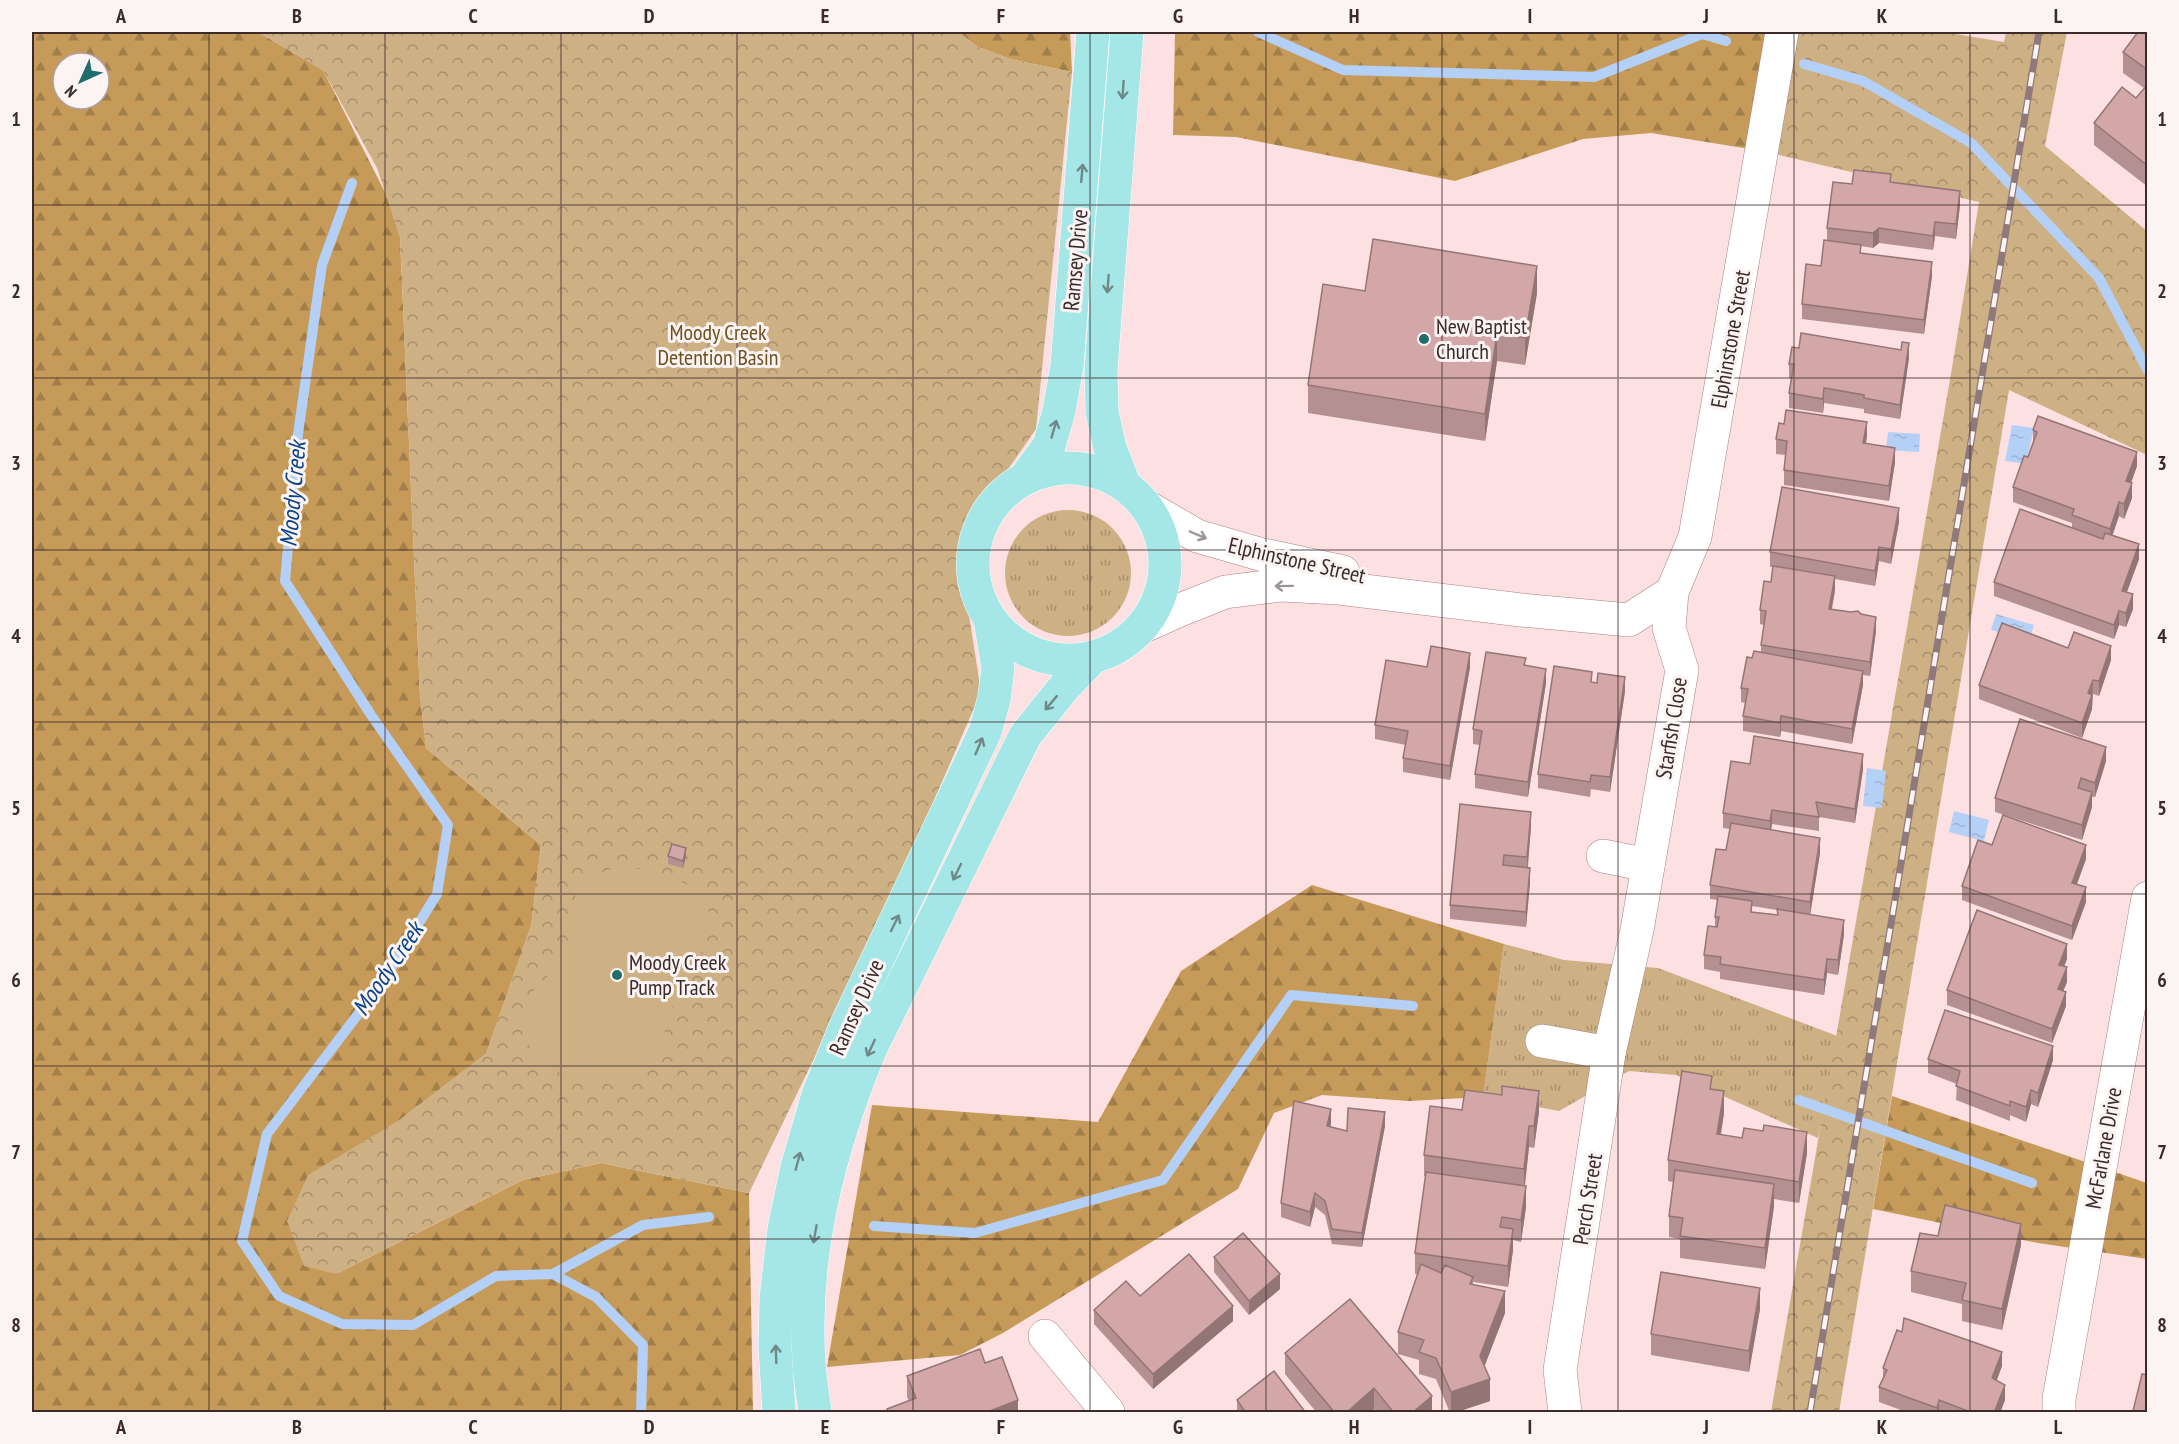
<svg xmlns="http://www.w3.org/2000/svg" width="2179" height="1444" font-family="'PT Sans Narrow',sans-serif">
<defs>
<pattern id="grass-tufts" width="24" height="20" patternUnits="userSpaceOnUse" patternTransform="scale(1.5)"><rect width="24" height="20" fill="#ceb085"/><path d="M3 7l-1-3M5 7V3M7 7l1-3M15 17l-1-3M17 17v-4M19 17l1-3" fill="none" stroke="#a88f6d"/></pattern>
<pattern id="forest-firs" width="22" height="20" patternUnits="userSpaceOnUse" patternTransform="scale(1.5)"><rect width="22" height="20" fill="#c69a58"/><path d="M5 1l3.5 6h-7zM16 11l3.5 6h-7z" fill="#a27e49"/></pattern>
<pattern id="park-crowns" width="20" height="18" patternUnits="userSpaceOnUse" patternTransform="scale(1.5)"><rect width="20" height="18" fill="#ceb085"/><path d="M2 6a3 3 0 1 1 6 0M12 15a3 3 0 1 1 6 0" fill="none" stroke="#a88f6d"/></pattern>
<pattern id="water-ripples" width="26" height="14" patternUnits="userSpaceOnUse" patternTransform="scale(1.5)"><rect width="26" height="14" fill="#b5d0f6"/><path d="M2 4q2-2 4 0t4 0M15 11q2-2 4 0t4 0" fill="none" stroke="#9db3d3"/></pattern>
</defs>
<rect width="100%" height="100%" fill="#fde0e1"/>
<g fill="url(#grass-tufts)">
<circle cx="1068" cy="573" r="63"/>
<path d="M1504,944l60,16 94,8 182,69 -22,101 -142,-63 -47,-4 -70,40 -76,-14z"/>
</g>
<g fill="url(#forest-firs)" fill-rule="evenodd">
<path d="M32,32h226l65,38 64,126 13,41 20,458 6,53 115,97 -10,81 -45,128 -85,65 -65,155 187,-94 78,-17 148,30 4,219h-721zM63,63h36v36h-36z"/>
<path d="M959,32h111l2,40 -62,-13 -34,-13z"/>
<path d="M1175,32h607l-20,119 -111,-18 -68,6 -128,42 -219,-44 -63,-2z"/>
<path d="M1312,885l192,59 -21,153 -74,4 -87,-6 -48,18 -36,76 -235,144 -43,22 -133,12 45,-262 226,17 83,-151z"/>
<path d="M1892,1096l255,87v76l-109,-16 -165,-34z"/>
</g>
<g fill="url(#park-crowns)">
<path d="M258,32h701l17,14 34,13 62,13 -36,357 -32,46 -45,76 22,141 -88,203 -144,298 -148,-30 -78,17 -187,94 -32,-8 -17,-45 21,-46 93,-56 85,-65 45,-128 10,-81 -115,-97 -6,-53 -20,-458 -23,-69 -54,-98z"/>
<path d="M1782,32h161l61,10 2,-10h61l-22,114 102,85v224l-138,-65 -170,1022h-68l182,-1050 26,-160 -217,-51z"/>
</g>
<path fill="#ceb085" d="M616,867l19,1 39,9 28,17 6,14 3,17 -8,24 -17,25 -12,27 -15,50 -16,20 -20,15 -51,-7 -31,-16 -19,-29 4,-30 7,-13 15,-15 19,-25 9,-57 11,-16z"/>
<g fill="url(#water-ripples)">
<path d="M2012,425l22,3 -8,36 -21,-3z"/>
<path d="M1888,432l32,2 -1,18 -33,-2z"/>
<path d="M1996,614l38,11 -5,15 -38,-10z"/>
<path d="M1867,768l19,3 -4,37 -19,-2z"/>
<path d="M1954,811l35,9 -5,21 -35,-9z"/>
</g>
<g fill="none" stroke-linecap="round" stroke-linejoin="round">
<g stroke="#b5d0f6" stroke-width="10">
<path d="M1258,32l85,38 251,7 108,-43 24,7"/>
<path d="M1804,64l59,17 108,62 128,135 49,93"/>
<path d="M352,183l-30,82 -24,169 -13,147 86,134 77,110 -11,69 -56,90 -114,150 -25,107 37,55 63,28 71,1 83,-49 57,-2 43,23 47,48 -2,67"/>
<path d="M1799,1100l233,83"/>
<path d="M874,1226l101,7 188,-53 128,-185 122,11"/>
<path d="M553,1274l90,-49 66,-8"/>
</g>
<g stroke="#ac8183" stroke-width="34">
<g id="minor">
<path d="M1147,507l50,29 66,19 80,17"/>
<path d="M1144,626l36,-16 45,-18 56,-7 58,3 182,22 108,10 43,-28 23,-55 87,-505"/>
<path d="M1603,856l45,9"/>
<path d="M1542,1041l67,12 -49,317 5,42"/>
<path d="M1609,1053l28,-123 45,-260 -13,-42 3,-36"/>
<path d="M1045,1336l63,76"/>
<path d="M2059,1412v-13l89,-501"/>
</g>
</g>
<g stroke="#fff" stroke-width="34">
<g id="major">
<circle cx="1069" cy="564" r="96"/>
<path d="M1025,478l24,-32 10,-35 8,-45 26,-334"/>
<path d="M1124,484l-14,-36 -8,-36 -1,-43 26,-337"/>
<path d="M779,1412l-4,-65 1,-49 8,-69 13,-62 21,-72 28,-69 139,-294 9,-32 4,-32 -8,-49"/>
<path d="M815,1412c-2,-16 -5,-33 -6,-50 -7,-108 20,-212 61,-312l155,-314 41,-51 25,-26"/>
</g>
</g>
<use href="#minor" stroke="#fff" stroke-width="33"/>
<use href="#major" stroke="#a5e6e6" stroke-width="33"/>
<g stroke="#90797a" stroke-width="7">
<path id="rail" d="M1810,1412l229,-1380"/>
</g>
<use href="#rail" stroke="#fcf3f3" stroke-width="4.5" stroke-dasharray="14" stroke-linecap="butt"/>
</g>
<g fill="#b59090" fill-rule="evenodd">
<path d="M2148,32v155l-54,-42v-22l42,-25 8,-10 -21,-15v-21z"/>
<path d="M1891,182l69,23 -4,34 -21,-3 -2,14 -54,-7 -6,5 -12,-2v7l71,23 -8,58 -122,-15v-15l19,-38 6,-25v-13l25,-44z"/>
<path d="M1365,291l172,2 -12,72 -28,-4 -12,80 -177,-28v-28z"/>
<path d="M1909,358l-9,61 -36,-6v-4l-40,-6 -1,10 -34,-5v-15l2,-14 -2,-1v-14z"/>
<path d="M2033,430l104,36 -6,17 1,15 -8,21 -5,-3 -7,19 27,24 -12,33 6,17 -7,18 -7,-2 -5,14 -120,-43v-14l78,-54v-5l-59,-21v-15l15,-30 5,-13z"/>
<path d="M1867,436l-1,7 29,19 -6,39 -105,-16v-15l2,-15 -10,-1v-15z"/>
<path d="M1899,522l-8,42 -12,-3 -4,25 -40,-7v11l-3,19 44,22 -6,45 -7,-1v10l-11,59 -71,-13 -1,6 -37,-6v-15l3,-13 -5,-1v-14l11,-30 9,-6v-7l3,-20 -4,-1v-14l11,-28 2,-15h-3v-15z"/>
<path d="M2068,648l43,12 -12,36 -6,-2 -1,15 -10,29 -103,-39v-14z"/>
<path d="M1526,666l20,17 -18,114 -53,-9v-14l5,-29 -7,-1v-15z"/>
<path d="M1427,667h43l-20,113 -47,-8v-14l3,-13 -31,-6v-14z"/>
<path d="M1592,683l33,8 -15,101 -19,-3 -1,8 -52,-9v-14z"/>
<path d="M2106,761l-11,36h-3v10l-10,33 -87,-28v-14z"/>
<path d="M1750,764l113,5 -8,54 -36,-6v14l-47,-7 -1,6 49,23 -10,61 34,20 -6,41 -11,-2 -3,22 -104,-16v-7l-16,-3v-14l11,-28v-10l3,-17 -8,-1v-14l16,-35 4,-21 -7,-1v-15zM1752,906l25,4v5l-25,-3z"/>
<path d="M1531,826l-3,41 2,15 -4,45 -76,-8v-14z"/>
<path d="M1992,845l94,14 -9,25 9,18 -14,38 -110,-40v-14z"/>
<path d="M668,856h18l-3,12 -15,-4z"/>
<path d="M2067,959l-3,8 3,15 -4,9 3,15 -14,37 -105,-38v-15z"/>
<path d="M1928,1059l125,1 -15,47 -7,-3 -5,18 -16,-7v6l-54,-21 1,-16 -29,-11z"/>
<path d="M1712,1089l12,24 -3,22 21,3 65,15 -8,50 -25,-4v7l-9,63 -85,-11v-19l-11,-2v-21l4,-34 -5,-1v-21z"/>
<path d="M1462,1110l77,2 -5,36 -5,-1 -4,39 1,21 -5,35 -8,-2v10l-5,37 -35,-5v3l32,28 -21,54 6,34 -36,12h-4l-14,-34 -17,-5v-14l-21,-6v-22l20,-58h-3v-21l11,-76 -2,-1v-21z"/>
<path d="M1331,1124l-1,3 17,4 38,-5 -23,121 -30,-3 -7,-29 -10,-8 -5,20 -29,-10v-14z"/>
<path d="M1938,1236l83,9 -19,85 -40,-9v-17l-51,-12v-21z"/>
<path d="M1214,1257l66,32 -31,26 -35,-43z"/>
<path d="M1140,1296l93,25 -80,68 -59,-65v-14z"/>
<path d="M1350,1299l82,114h-55l-3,-4 -4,4h-53l-32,-39v-21z"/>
<path d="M1760,1309l-11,63 -98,-17v-21z"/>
<path d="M985,1363l33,50h-131v-4l22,-8 -2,-4v-21z"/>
<path d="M2002,1366l-6,15 9,19 -5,13h-91l-30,-11v-15l4,-7v-12z"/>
<path d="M1237,1400l69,13h-69z"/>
</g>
<g fill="#947576">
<path d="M1960,191v14l-4,34v-15z"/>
<path d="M1935,222v14l-2,14v-14z"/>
<path d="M1879,228v15l-6,5v-15z"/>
<path d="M1932,262v14l-8,58v-14z"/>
<path d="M1537,266v27l-12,72v-27z"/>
<path d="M1497,333v28l-12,80v-27z"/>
<path d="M1909,343v15l-9,61v-14z"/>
<path d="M1824,388v15l-1,10v-14z"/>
<path d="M1867,422v14l-4,22v-15z"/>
<path d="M1895,448v14l-6,39v-15z"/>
<path d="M2137,452v14l-11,30v-15z"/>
<path d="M2132,483v15l-8,21v-15z"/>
<path d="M2119,502v14l-9,27v-14z"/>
<path d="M1899,508v14l-8,42v-15z"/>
<path d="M2139,544v15l-17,46v-14z"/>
<path d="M1879,547v14l-4,25v-15z"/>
<path d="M1835,576v14l-6,33v-14z"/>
<path d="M2133,594v15l-7,18v-14z"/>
<path d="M2119,611v14l-5,14v-14z"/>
<path d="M1876,617v14l-6,45v-14z"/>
<path d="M2111,646v14l-12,36v-15z"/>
<path d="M1470,653v14l-20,113v-14z"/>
<path d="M1546,669v14l-18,114v-15z"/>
<path d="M1863,671v14l-11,59v-15z"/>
<path d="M1625,677v14l-15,101v-15z"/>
<path d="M2093,680l-1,29 -10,29v-15l6,-30z"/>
<path d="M1781,716v15l-1,6v-14z"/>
<path d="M2106,747v14l-11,36v-14z"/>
<path d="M1863,754v15l-8,54v-14z"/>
<path d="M2092,792v15l-10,33v-15z"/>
<path d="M1772,810v14l-2,12v-15z"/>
<path d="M1531,812v14l-4,46v-15z"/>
<path d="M1820,838v15l-10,63v-14z"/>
<path d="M2086,845v14l-14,38v-14z"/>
<path d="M686,848v8l-3,12v-7z"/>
<path d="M1530,868v14l-4,45v-15z"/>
<path d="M2086,887v15l-14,38v-14z"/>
<path d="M1844,920v14l-6,41v-15z"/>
<path d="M2067,944v15l-8,20v-14z"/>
<path d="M1827,959v14l-3,22v-15z"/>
<path d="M2067,967v15l-9,22v-15z"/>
<path d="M2066,992v14l-14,37v-14z"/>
<path d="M2053,1046v14l-15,47v-14z"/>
<path d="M2031,1090v14l-5,18v-15z"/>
<path d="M1539,1091v21l-5,36v-22z"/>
<path d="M1724,1091v22l-7,42v-21z"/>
<path d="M1331,1109v15l-4,16v-14z"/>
<path d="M1385,1112v14l-23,121v-14z"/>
<path d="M1529,1126v21l-5,43v-21z"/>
<path d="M1807,1132v21l-8,50v-21z"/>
<path d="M1774,1184v22l-9,63v-21z"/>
<path d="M1526,1186v21l-5,35v-22z"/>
<path d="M1315,1193v14l-5,20v-15z"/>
<path d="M2021,1224v21l-19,85v-21z"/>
<path d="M1513,1229v21l-5,37v-21z"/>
<path d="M1280,1274v15l-31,26v-14z"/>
<path d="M1760,1288v21l-11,63v-21z"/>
<path d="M1505,1291v22l-25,65v-22z"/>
<path d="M1233,1306v15l-80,68v-15z"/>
<path d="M2002,1352v14l-10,27v-15z"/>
<path d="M1490,1379v22l-36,12h-3v-21z"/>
<path d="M2005,1385v15l-5,13h-6z"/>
<path d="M1374,1388v21l-4,4h-24z"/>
<path d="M1432,1396v17h-20z"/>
<path d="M1018,1400v13h-33z"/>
<path d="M1939,1400v13h-2v-5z"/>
</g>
<g fill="#d3a7a8" stroke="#947576" stroke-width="1.5">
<path d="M2138,32h10v38l-25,-18z"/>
<path d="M2148,84v82l-54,-43 28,-36 14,11z"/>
<path d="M1854,170l37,4 -1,8 70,9 -4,33 -21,-2 -2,14 -54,-8 -6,5 -46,-5 6,-46 19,2z"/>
<path d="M1373,239l164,27 -12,72 -28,-5 -12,81 -177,-29 15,-101 42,7z"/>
<path d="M1824,240l37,5 -1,8 72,9 -8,58 -122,-16 4,-40 15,2z"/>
<path d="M1801,333l100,17 1,-8 7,1 -9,62 -36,-7v-3l-40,-7 -1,11 -34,-6 5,-29h-5l3,-17 7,1z"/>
<path d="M1786,410l81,12 -4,21 32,5 -6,38 -105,-16 3,-29 -11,-2 3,-16 5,1z"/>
<path d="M2038,416l99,36 -11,29 6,2 -8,21 -5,-2 -9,27 -38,-14 2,-6 -61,-22 11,-31 4,1 9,-25 -4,-2z"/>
<path d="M1782,487l117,21 -8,41 -12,-2 -4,24 -105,-19z"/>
<path d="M2020,509l83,30 2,-6 34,11 -17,47 11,3 -7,19 -7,-2 -5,14 -120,-43z"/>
<path d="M1773,566l62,10 -6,33 22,3 7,-1 3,3 15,3 -6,45 -109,-17 5,-34 -6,-1 4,-29 7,1z"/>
<path d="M2002,623l66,25 6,-16 37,14 -12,35 -6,-1 -5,13 4,2 -10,28 -103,-38z"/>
<path d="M1431,646l39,7 -20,113 -47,-8 5,-27 -33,-6 11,-65 41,7z"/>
<path d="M1754,651l109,20 -11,58 -71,-13 -1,7 -37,-7 5,-27 -7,-1 6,-31 5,1z"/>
<path d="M1486,652l40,6 -2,7 22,4 -18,113 -53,-8 7,-43 -9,-2z"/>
<path d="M1554,666l38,6 -1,10 6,1 1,-10 27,4 -15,100 -19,-2 -1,7 -52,-8z"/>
<path d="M2020,719l86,28 -11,36 -14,-5 -3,10 14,4 -10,33 -87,-27z"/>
<path d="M1754,736l109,18 -8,55 -39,-7 3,15 -47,-7 -2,11 -47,-8 8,-52 19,3z"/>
<path d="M1460,804l71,8 -4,45 -23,-2 -1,10 27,3 -4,44 -76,-7z"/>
<path d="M2003,815l83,30 -14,38 14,4 -14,39 -110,-40 16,-46 14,5z"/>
<path d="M1731,823l89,15 -10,64 -100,-17 6,-36 10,1z"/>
<path d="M672,844l14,4 -3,13 -15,-5z"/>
<path d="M1718,896l34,5 -1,11 27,3 -1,-6 67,11 -6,40 -11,-1 -3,21 -104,-16 1,-7 -17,-2 4,-29 9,1 2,-10h-4z"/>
<path d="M1977,910l90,34 -8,21 8,2 -9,22 8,3 -14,37 -105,-39z"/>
<path d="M1945,1010l108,36 -15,47 -7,-3 -5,17 -16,-6v5l-54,-20 4,-15 -32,-12z"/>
<path d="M1682,1071l30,5 -2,13 14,2 -7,43 25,4 2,-10 19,3 1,-6 43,7 -8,50 -131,-22z"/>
<path d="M1502,1086l37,5 -5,35h-5l-5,43 -100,-14 6,-49 32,4 3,-20 37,5z"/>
<path d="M1294,1101l37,8 -4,17 20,5 1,-23 37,4 -23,121 -30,-4 -7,-28 -10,-8 -5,19 -29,-9z"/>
<path d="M1675,1170l99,14 -9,64 -85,-12 3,-18 -14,-2z"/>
<path d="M1426,1172l100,14 -5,34 -19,-3 -2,10 13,2 -5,37 -93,-13z"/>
<path d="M1945,1205l76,19 -19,85 -40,-9 4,-17 -55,-12 9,-38 18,3z"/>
<path d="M1243,1233l37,41 -31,27 -35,-44z"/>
<path d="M1189,1254l44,52 -80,68 -59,-64 32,-29 14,15z"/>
<path d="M1421,1264l20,9 4,-8 28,12 -3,7 35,7 -25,65 10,23 -39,13 -15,-34 -17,-6 5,-12 -26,-8z"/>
<path d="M1661,1272l99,16 -11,63 -98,-17z"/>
<path d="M1350,1299l82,97 -20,17h-18l-20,-25 -28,25h-11l-50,-60z"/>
<path d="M1904,1318l98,34 -10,26 13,7 -11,28h-21l-34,-13 -2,8 -58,-21 8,-17 -4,-2 14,-38 5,2z"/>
<path d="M980,1349l5,14 17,-6 16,43 -33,13h-97l-1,-4 29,-11 -9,-22z"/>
<path d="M1274,1371l32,42h-60l-9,-13z"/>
<path d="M2142,1374l6,1v38h-11l-4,-2z"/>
</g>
<defs><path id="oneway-shaft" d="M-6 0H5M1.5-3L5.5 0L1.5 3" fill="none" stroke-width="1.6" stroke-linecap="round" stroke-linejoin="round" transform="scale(1.5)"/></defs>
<g stroke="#708888">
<use href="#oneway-shaft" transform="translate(1123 90) rotate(94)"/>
<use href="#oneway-shaft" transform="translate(1082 173) rotate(-85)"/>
<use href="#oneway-shaft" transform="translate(1108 284) rotate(94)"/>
<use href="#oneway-shaft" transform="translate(1054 429) rotate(-74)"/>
<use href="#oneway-shaft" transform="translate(1051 703) rotate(130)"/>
<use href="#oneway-shaft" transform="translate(979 746) rotate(-67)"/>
<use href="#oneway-shaft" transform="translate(957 872) rotate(116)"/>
<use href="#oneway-shaft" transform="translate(895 923) rotate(-64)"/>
<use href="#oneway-shaft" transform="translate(871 1048) rotate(115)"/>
<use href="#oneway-shaft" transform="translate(798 1161) rotate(-75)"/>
<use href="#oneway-shaft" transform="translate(815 1234) rotate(100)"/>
<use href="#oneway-shaft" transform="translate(776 1354) rotate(-92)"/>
</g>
<g stroke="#9e9495">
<use href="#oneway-shaft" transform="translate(1198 535) rotate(23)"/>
<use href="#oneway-shaft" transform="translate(1284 586) rotate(179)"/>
</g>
<path fill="none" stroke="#3c2a2b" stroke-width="1.5" stroke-opacity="0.55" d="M209,32v1380M385,32v1380M561,32v1380M737,32v1380M913,32v1380M1090,32v1380M1266,32v1380M1442,32v1380M1618,32v1380M1794,32v1380M1970,32v1380M32,205h2116M32,378h2116M32,550h2116M32,722h2116M32,894h2116M32,1066h2116M32,1239h2116"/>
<g fill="#216d6e" stroke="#fcf3f3" stroke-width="2">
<circle cx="1424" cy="339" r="6"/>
<circle cx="617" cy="975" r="6"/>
</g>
<g text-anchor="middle" stroke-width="6" stroke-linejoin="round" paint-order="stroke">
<g font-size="22" fill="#3c2a2b" stroke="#fcf3f3">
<text transform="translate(1075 260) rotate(-85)" y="8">Ramsey Drive</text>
<text transform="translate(1730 339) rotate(-80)" y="8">Elphinstone Street</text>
<text transform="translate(1297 560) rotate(13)" y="8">Elphinstone Street</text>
<text transform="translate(1671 728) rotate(-81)" y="8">Starfish Close</text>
<text transform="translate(856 1007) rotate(-66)" y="8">Ramsey Drive</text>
<text transform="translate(2103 1148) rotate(-80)" y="8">McFarlane Drive</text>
<text transform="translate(1587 1199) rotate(-81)" y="8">Perch Street</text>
</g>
<g font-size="22" fill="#3c2a2b" stroke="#fcf3f3" text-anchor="start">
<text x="1436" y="334">New Baptist<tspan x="1436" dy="25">Church</tspan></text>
<text x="629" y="970">Moody Creek<tspan x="629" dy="25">Pump Track</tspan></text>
</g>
<g font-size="22" fill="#6f501e" stroke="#fcf3f3">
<text x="718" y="340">Moody Creek<tspan x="718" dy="25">Detention Basin</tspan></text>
</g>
<g font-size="24" font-style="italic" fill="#064388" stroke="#fcf3f3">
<text transform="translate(293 494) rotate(-85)" y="8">Moody Creek</text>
<text transform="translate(388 969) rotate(-56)" y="8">Moody Creek</text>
</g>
</g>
<rect width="2179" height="1444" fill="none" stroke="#fcf3f3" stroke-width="66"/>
<g transform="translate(81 81) rotate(225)"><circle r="28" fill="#fcf3f3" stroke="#afa3a3" stroke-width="1.5"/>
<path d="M0-4.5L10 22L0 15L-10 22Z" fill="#216d6e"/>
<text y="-9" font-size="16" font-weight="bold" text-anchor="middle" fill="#3c2a2b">N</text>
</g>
<rect x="33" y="33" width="2113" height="1378" fill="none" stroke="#3c2a2b" stroke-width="2"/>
<g font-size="20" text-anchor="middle" font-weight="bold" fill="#3c2a2b">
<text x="121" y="23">A</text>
<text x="297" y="23">B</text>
<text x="473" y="23">C</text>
<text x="649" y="23">D</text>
<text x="825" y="23">E</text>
<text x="1001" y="23">F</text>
<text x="1178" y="23">G</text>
<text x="1354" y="23">H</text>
<text x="1530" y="23">I</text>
<text x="1706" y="23">J</text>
<text x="1882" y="23">K</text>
<text x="2058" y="23">L</text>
<text x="16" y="126">1</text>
<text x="2162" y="126">1</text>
<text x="16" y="298">2</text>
<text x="2162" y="298">2</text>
<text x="16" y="470">3</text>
<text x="2162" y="470">3</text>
<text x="16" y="643">4</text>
<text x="2162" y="643">4</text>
<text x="16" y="815">5</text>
<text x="2162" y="815">5</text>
<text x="16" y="987">6</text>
<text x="2162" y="987">6</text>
<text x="16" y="1159">7</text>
<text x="2162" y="1159">7</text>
<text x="16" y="1332">8</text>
<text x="2162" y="1332">8</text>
<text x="121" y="1434">A</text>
<text x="297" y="1434">B</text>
<text x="473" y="1434">C</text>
<text x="649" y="1434">D</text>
<text x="825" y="1434">E</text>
<text x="1001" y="1434">F</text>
<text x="1178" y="1434">G</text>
<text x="1354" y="1434">H</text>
<text x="1530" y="1434">I</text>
<text x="1706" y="1434">J</text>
<text x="1882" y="1434">K</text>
<text x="2058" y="1434">L</text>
</g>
</svg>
